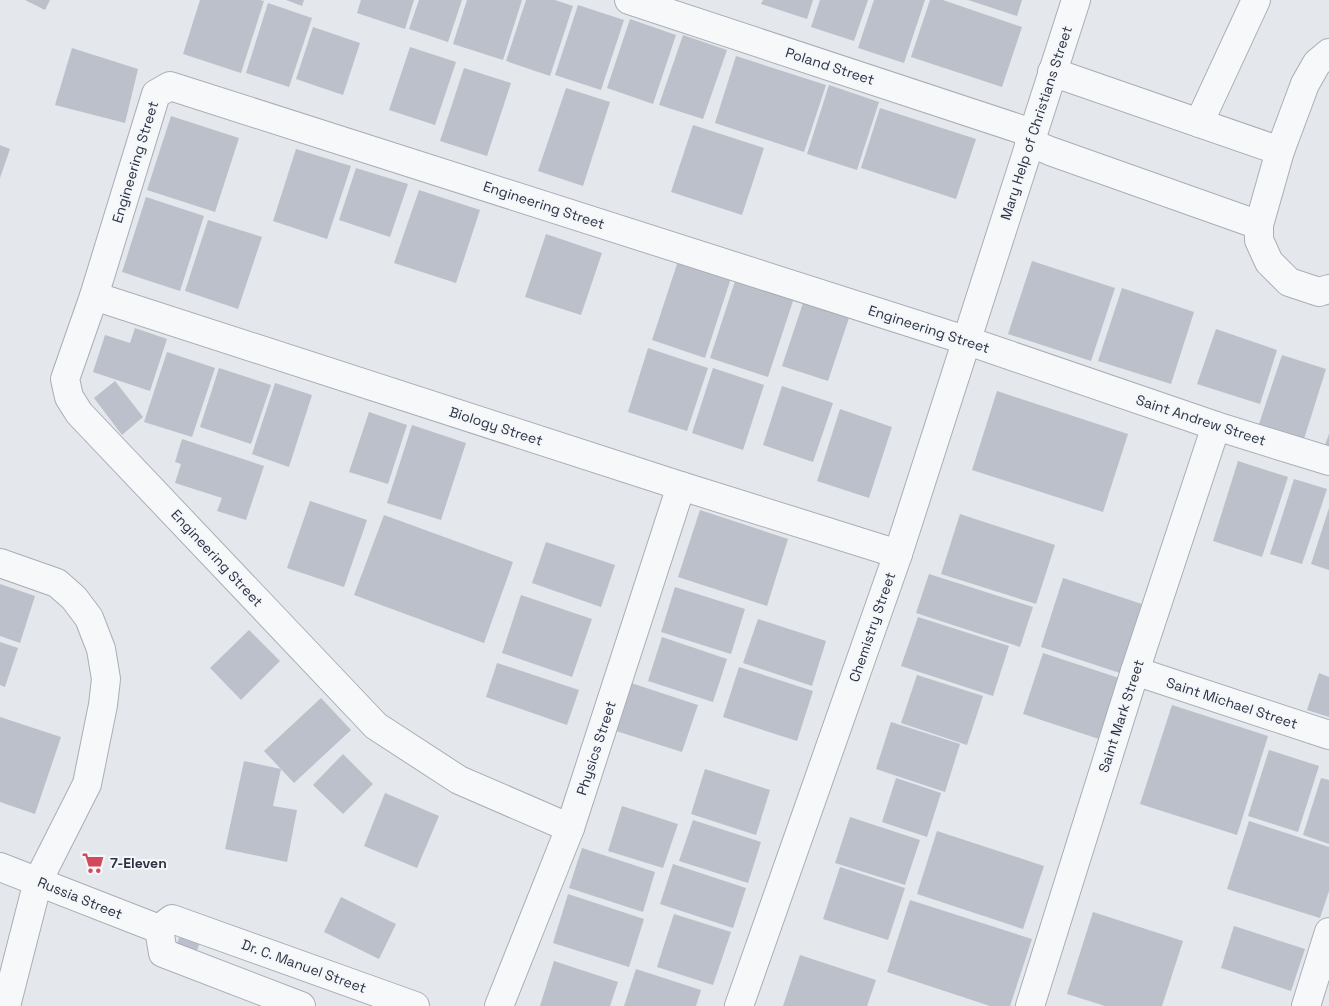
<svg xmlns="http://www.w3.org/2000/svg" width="1329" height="1006" font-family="'Space Grotesk',sans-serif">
<rect width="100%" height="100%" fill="#e4e7ec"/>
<g fill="#bbc0ca">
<path d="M25,0h25l-5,10z"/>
<path d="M200,0h60l4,1 -23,72 -58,-19z"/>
<path d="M286,0h18l-2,6z"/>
<path d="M361,0h53l-9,29 -48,-16z"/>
<path d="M419,0h43l-14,42 -39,-13z"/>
<path d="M467,0h55l-19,60 -50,-16z"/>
<path d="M526,0h29l18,6 -23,70 -44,-15z"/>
<path d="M763,0h50l-6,19 -46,-15z"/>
<path d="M820,0h48l-14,41 -43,-14z"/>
<path d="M874,0h51l-21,63 -46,-15z"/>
<path d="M930,0h13l79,27 -20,60 -91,-30z"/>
<path d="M968,0h54l-5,16z"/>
<path d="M268,3l44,15 -23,69 -43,-14z"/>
<path d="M578,5l46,15 -23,70 -46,-15z"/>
<path d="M630,19l46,16 -23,69 -46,-16z"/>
<path d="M313,27l47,16 -17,52 -47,-16z"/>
<path d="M683,35l44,15 -24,69 -44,-14z"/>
<path d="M410,47l46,15 -21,63 -46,-15z"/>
<path d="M72,48l66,21 -13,54 -70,-18z"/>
<path d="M736,56l90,29 -22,67 -89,-29z"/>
<path d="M464,68l47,15 -24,73 -47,-15z"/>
<path d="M829,85l50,17 -22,68 -50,-16z"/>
<path d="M566,88l44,14 -27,84 -45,-15z"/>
<path d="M880,108l96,31 -20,60 -95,-31z"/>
<path d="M171,116l68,22 -24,74 -68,-22z"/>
<path d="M693,125l71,23 -22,67 -71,-23z"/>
<path d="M0,145l10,4 -10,29z"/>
<path d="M296,149l55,17 -24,73 -54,-18z"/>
<path d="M356,168l52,16 -18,53 -51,-17z"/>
<path d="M419,190l61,20 -24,73 -62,-20z"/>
<path d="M146,197l58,19 -24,75 -58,-19z"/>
<path d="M208,220l54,17 -24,72 -53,-18z"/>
<path d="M546,234l56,19 -21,62 -56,-18z"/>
<path d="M679,258l53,17 -27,83 -53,-18z"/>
<path d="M1032,261l83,27 -24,73 -83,-27z"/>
<path d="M736,278l58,20 -26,79 -58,-19z"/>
<path d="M1122,288l72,24 -23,72 -73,-23z"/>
<path d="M803,303l46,15 -21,63 -46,-15z"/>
<path d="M135,328l32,11 -17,52 -57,-19 12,-37 25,8z"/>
<path d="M1216,329l61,21 -17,54 -63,-20z"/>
<path d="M648,348l60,20 -21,63 -59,-19z"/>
<path d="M167,352l48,16 -23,69 -48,-15z"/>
<path d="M1282,355l44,14 -22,70 -45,-15z"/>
<path d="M219,368l52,17 -20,59 -51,-17z"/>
<path d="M713,368l51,17 -21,65 -51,-17z"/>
<path d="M115,381l28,36 -21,18 -28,-37z"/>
<path d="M275,383l37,12 -23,72 -37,-13z"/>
<path d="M782,386l51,17 -20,59 -50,-17z"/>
<path d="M997,391l131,43 -25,78 -131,-42z"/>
<path d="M840,409l52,18 -23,71 -52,-17z"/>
<path d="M369,412l38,13 -19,59 -39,-12z"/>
<path d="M412,425l54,18 -25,77 -54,-17z"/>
<path d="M1329,434v12l-4,-1z"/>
<path d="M182,439l82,27 -18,54 -29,-9 5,-13 -47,-15 6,-19 -6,-2z"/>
<path d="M1238,461l50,16 -26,80 -49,-16z"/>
<path d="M1294,479l33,10 -25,75 -32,-10z"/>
<path d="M310,501l57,19 -23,67 -57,-19z"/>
<path d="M1329,508v62l-18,-6z"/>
<path d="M700,510l88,29 -21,67 -89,-29z"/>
<path d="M960,514l95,31 -19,59 -95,-30z"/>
<path d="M384,515l129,47 -29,81 -130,-48z"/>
<path d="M546,542l69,23 -14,42 -69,-24z"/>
<path d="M929,574l104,33 -13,40 -104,-34z"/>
<path d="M1063,578l85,28 -22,69 -85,-28z"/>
<path d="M0,584l35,12 -15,47 -20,-7z"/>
<path d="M675,587l70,22 -14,45 -70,-22z"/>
<path d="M521,595l71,24 -20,58 -70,-24z"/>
<path d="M918,617l91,29 -16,50 -92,-30z"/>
<path d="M758,619l68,22 -14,45 -69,-23z"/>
<path d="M249,630l31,31 -39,39 -31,-32z"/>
<path d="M662,637l65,22 -14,43 -65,-21z"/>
<path d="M0,642l18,6 -13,39 -5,-2z"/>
<path d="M1043,653l79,26 -20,61 -79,-26z"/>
<path d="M497,663l82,27 -12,35 -81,-28z"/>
<path d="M739,667l74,24 -16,50 -74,-24z"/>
<path d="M1319,673l10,4v40l-22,-7z"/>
<path d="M917,675l66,21 -16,49 -66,-22z"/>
<path d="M631,683l67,22 -16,47 -66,-21z"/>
<path d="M321,698l30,32 -57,53 -30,-32z"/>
<path d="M1172,705l96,31 -31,99 -97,-31z"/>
<path d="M0,717l61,20 -26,77 -35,-12z"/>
<path d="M891,722l69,22 -15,48 -69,-23z"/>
<path d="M1269,750l50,16 -21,66 -50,-16z"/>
<path d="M343,754l30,30 -30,30 -30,-29z"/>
<path d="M244,761l37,8 -8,37 24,4 -10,52 -62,-13z"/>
<path d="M705,769l65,21 -14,45 -65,-21z"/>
<path d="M896,778l45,15 -14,44 -45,-15z"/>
<path d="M1321,778l8,2v64l-26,-9z"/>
<path d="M385,793l54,23 -22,52 -53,-22z"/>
<path d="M622,806l56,18 -15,44 -55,-17z"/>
<path d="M850,817l70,23 -15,45 -70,-22z"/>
<path d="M693,820l68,22 -13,41 -69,-22z"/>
<path d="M1249,821l80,26v44l-9,27 -93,-29z"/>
<path d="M937,831l107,35 -21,63 -106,-35z"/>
<path d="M582,848l73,24 -12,40 -74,-24z"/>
<path d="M673,864l73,24 -13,40 -73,-24z"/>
<path d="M840,867l65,21 -17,52 -65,-21z"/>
<path d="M568,894l76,25 -15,48 -76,-24z"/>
<path d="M341,897l55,27 -17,35 -55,-27z"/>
<path d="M910,900l122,39 -22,67h-20l-103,-34z"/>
<path d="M1093,912l90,29 -21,65h-57l-38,-12z"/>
<path d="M674,914l57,18 -18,53 -56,-18z"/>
<path d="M1234,926l71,23 -14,42 -70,-23z"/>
<path d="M182,930l20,7 -6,16 -20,-7z"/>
<path d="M800,955l76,25 -9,26h-84z"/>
<path d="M554,961l64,21 -8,24h-70z"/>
<path d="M636,969l65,21 -5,16h-72z"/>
</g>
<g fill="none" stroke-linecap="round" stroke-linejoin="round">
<g stroke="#a9aeb7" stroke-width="30">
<g id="minor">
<path d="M629,0l403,133"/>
<path d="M1329,53l-12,10 -12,21 -25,67 -21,74v15l10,22 20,20 30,10 10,-3"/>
<path d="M1052,72l228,79"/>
<path d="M1199,123l57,-123"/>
<path d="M1029,142l21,9 209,74"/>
<path d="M94,296l587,190 217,68"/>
<path d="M0,563l57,20 17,15 15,20 12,31 5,30 -3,26 -16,79 -49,97 -32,125"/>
<path d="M1135,671l194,64"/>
<path d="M570,828l-111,-48 -83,-54 -297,-313 -10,-16 -4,-18 29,-83 62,-202 14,-8 795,254 251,86 113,35"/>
<path d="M0,867l159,62"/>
<path d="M159,929l13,-10 243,87"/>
<path d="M159,929l4,24 138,53"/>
<path d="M499,1006l71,-178 111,-342"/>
<path d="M739,1006l159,-452 178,-554"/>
<path d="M1030,1006l105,-335 81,-245"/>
<path d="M1306,1006l23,-74"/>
</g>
</g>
<use href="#minor" stroke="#f7f8fa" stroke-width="28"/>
</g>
<defs>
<g id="supermarket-bare" transform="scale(1.725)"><path d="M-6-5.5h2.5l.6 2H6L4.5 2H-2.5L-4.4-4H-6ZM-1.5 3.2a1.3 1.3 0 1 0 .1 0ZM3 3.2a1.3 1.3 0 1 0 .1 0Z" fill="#d1495b" stroke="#f4f6f9" stroke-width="2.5" paint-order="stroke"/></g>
</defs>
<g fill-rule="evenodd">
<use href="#supermarket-bare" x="93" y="863"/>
</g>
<g text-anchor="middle" stroke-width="4" stroke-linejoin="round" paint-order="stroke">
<g font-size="14" fill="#2b3445" stroke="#f4f6f9">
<text transform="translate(830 66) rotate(18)" y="5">Poland Street</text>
<text transform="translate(1036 123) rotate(-72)" y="5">Mary Help of Christians Street</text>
<text transform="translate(135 162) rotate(-73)" y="5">Engineering Street</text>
<text transform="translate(544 205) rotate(18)" y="5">Engineering Street</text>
<text transform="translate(929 329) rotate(18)" y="5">Engineering Street</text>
<text transform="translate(1201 420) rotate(18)" y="5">Saint Andrew Street</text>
<text transform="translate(496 426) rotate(18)" y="5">Biology Street</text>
<text transform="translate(217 558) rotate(47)" y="5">Engineering Street</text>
<text transform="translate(872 627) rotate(-71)" y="5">Chemistry Street</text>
<text transform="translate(1232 703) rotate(18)" y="5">Saint Michael Street</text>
<text transform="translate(1121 716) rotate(-72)" y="5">Saint Mark Street</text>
<text transform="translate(596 748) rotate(-72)" y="5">Physics Street</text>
<text transform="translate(80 898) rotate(22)" y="5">Russia Street</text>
<text transform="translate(304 966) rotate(20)" y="5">Dr. C. Manuel Street</text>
</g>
<g font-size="14" font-weight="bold" fill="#2b3445" stroke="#f4f6f9" text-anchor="start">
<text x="110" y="868">7-Eleven</text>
</g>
</g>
</svg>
